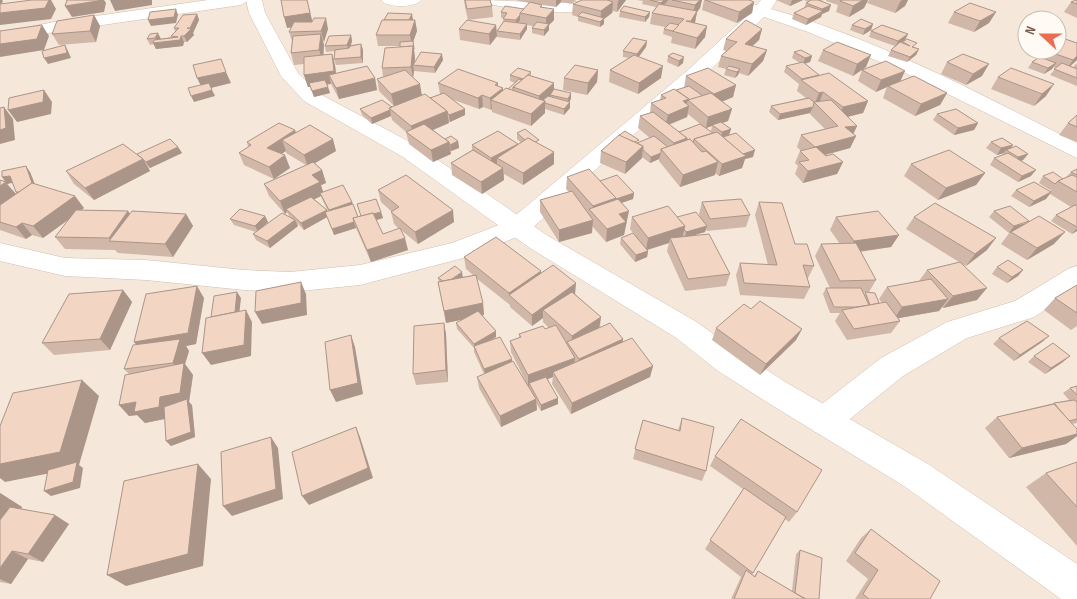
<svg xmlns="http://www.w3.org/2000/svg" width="1077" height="599" font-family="'Sofia Sans Condensed',sans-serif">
<rect width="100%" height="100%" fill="#fdf6ec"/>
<path fill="#f5e8da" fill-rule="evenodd" d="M0,0h1077v599h-1077zM1027,20h30v30h-30z"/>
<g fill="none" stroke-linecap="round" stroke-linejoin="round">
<g stroke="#d1beb0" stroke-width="1">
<g id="street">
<path d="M208,0h41l-8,5 -187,27 -54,11v-10l54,-11z"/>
<path d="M381,0h40c-6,8 -34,8 -40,0z"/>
<path d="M485,0l73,3 45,-3c-15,22 -87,8 -110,5z"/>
<path d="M714,0h26l17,5 4,-5h16l-6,9c107,30 207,84 306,134v15l-180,-89 -89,-37 -44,-15 -61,60 -70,58 -106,98 -60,24 -107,28 -70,7 -46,-2 -98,-10 -81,-4 -65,-15v-18l65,15 81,2 98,10 46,2 70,-7 92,-22 57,-22 180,-152 61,-56 -34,-10z"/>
<path d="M1077,266v23l-43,28 -67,21 -64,38 -68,55 -11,4 -11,-4 -5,-10 5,-10 68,-53 66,-36 68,-21 53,-32z"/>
</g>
</g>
<g stroke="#d6c0b0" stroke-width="1">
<path id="secondary" d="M246,0h16l3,13 33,60 20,20 101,54 129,89 147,85 45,32 47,30 141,81 149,100v35h-16l-157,-113 -139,-85 -47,-30 -43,-34 -145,-89 -127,-91 -99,-56 -23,-25 -32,-63z"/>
</g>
<use href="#street" fill="#fff" fill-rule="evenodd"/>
<use href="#secondary" fill="#fff" fill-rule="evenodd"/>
</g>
<g fill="#d1b7a8" fill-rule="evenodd">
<path d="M307,0l5,21 16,8 -5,13 1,3 -1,10 9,-1 3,11 1,8 39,5 2,12 -38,9 -8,-15h-4l3,9 -16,4 -4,-10h-2l-4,-12v-11l-10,1 -3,-12 1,-12 -3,-9 2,-5 -4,1z"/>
<path d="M464,0h26l2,6 1,11 -25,3 -3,-13z"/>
<path d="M515,0h61l-4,4 -11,-2 -5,5 -14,-2v2l12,13 -5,5v5l-5,6 -12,-3v-5l1,-2 -6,-1v4l-7,11 -23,-3v-6l6,-9 1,-4h-3v-6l23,-3 5,-6z"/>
<path d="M582,0h44l-9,12 -4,-1 -1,2 -8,6v5l-4,3 -22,-6v-4l-6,-2 1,-11z"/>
<path d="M636,0h66l-2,8 -3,4 -2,11 12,3 -2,11 -10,12 -24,-6 1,-6 -9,-3 1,-5 1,-2 -15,-3 2,-11 4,-6 -14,-3 1,-3z"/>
<path d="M704,0l50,2 -2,11 -15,10 -35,-13z"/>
<path d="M776,0h27l-13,6z"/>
<path d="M804,0h20l-3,1 8,10 -7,3 -1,3 -15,8 -14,-6 2,-6 10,-5 2,-5 2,-1z"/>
<path d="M826,0h42l-4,8 -15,9 -13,-5 2,-7 -12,-4z"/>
<path d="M869,0h39l-3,6 -10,7 -28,-10z"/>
<path d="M1077,0v18l-13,-6 7,-10z"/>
<path d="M620,11l30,1 -1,5 -4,5 -26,-5z"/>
<path d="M954,12h42l-7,11 -15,9 -26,-9z"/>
<path d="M197,14l2,6 -6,13 1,2 -7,7h-3l-1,4 -27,3 -2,-5 -4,1 -3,-6 3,-5 11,5 11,-2 -1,-1 4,-4 -1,-4z"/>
<path d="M94,15l6,11 -4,16 -37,3 -7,-11z"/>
<path d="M413,20h2l2,11 -4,11 2,16v4l28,-2 -8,13 -21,-2 -1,7 9,17 8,3 10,-4 -2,-11 60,4 5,1v3l5,-2 7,-6 -5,-2v-6l21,-3v4l23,7v7l17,9 -2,3h1v6l-6,7 -19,-6v4l-14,13 -39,-14v-3l-1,1 -8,-3 -4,2 -28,-10 14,16 -15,7 -2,-1 1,2 -16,7 12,9 13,2 1,7 -8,3h-1l1,3 -18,8 -24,-18 -3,-12 -14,-12 -1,-4 -19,8 -10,-9 -2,-6 32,-2 13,-5 -11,4 -15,-15 -2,-12 6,-2 -1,-9 18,-22h-22l-2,-11z"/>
<path d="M873,24l-2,6 -8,5 -13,-5 2,-5z"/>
<path d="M496,25l1,11 -7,9 -30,-5 -1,-11z"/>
<path d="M762,29l-3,11 -7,6 15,4 -4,11 -15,15 -9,-3 -1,2 -3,3 -11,-3 2,-6 -8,-2 3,-11 5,-5 -3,-1 3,-11z"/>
<path d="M871,31l37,3 -3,6 -4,3h1l1,-1 16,7 -3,6 -9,7 -19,-6 3,-6 4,-4 -26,-9z"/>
<path d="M351,35l1,6 -1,4 10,-1 2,6v13l-27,2 -2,-6 1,-8 -9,1 -1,-6z"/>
<path d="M647,41l-1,6 -7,10 22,21 -23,16 -29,-12 1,-12 19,-12 -6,-1v-6z"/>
<path d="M823,50l43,17 -13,9 -35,-15z"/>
<path d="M1047,51l30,9 -7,6 3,1 4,-4v23l-27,-11 6,-7 -3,-1 -1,2 -8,5 -16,-6 4,-6 10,-4z"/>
<path d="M794,52l18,4 -2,6 -5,2 14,11 49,26 -5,12 -15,4 9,9 -4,8 3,2 -6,12 -25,7 18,7 -6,12 -34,9 -8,-9 3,-8 -3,-3 5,-12h1l-4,-4 4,-12 24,-6 -15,-15v-1l-32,7 -9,-8 2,-6 35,-8 -9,-7 2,-7 -15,-12 2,-6 14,-3 -8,-5z"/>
<path d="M673,53l10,10 -5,4 -11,-5 1,-6z"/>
<path d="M947,62l35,14 -16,9 -25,-11z"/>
<path d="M598,70l-1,12 -10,13 -24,-5 1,-12z"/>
<path d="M862,70l38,11 47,12 -7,12 -25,11 -32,-18 4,-11 -11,5 -18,-11z"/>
<path d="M686,76l50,9 -3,12 -11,5 10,7 -4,12 -6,2 9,6 -2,6 24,22 -8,2 -3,9 -23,8 -4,-3v2l-35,12 -21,-26v-2l-9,4 -8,-6v1l-17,16 -25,-11 1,-12 38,-9 11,-4 -12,-10 2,-12 10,-3 1,-10 9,-3 1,-5 23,-7zM688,114l12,10 -21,8 -10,-7 18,-8zM712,126l-1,5 2,2 -7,-5z"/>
<path d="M998,77l48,19 -12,10 -43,-17z"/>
<path d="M937,114l41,9 -4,7 -20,5 -21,-15z"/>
<path d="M1077,115v27l-18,-7 9,-12z"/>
<path d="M295,130l1,3 40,18 -21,12 7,7 4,13 -5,2 2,7 29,10 6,15 23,-5 2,6 -7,2 7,14 16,-5 -5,-5 -3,-12h1l-11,-10 -3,-12 76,32 -36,22 -17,-14 7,20 -37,12 -15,-34 -22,7 -7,-18 -23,13 -7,-7 1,3 -28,22 -14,-8 -3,-6 3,-2 -22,-7 -4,-6 35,-3 3,6 -4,4 27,-8 -2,-2 -2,-4 -2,2 -16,-18 -5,-12 42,-19 -20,-12v-2l-5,3 9,14 -16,11 -30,-14 -5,-12 9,-6 -1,-5zM321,196l1,3 6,12h-1v-1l-13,-11z"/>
<path d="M517,133l22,11 15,20 -31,21 -19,-11v6l-22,14 -30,-19 -1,-12 21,-13v-5h46l3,-2 -4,-4z"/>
<path d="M991,142l37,12 -5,6 -2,1 10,15 -13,6 -28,-17 4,-7 8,-3 2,-2 -7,2 -11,-7z"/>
<path d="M178,147l4,6 -32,15 -2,-2 2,5 -56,29 -20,-16 -8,-13 72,-16z"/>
<path d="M911,164l74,9 -9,12 -38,15 -34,-24z"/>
<path d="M1077,169v62l-5,3 -21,-13 5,-6 15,-8 -21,-13 -4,5 -17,8 -18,-11 5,-6 34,1 2,-2 -2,1 -11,-7 4,-7 20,3 3,-2 5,-5z"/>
<path d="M30,172l5,12 49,24 -3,2 47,1 2,3h56l7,12 -20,31 -55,-4 -3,-3 -50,-1 -10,-12 15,-18 -27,19 -11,-3 -6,4 -26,-9v-50l5,2 -3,-5zM12,183l5,10 -1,1 -9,-10z"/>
<path d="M567,177l33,4 34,12 -1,6 -12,4 6,20 -1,1 -2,11 -18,7 -14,-16v7l-33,9 -19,-30v-12l29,-8 -3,-3z"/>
<path d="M702,202l48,13 -4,12 -39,4 -1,-2 -1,3 -11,3 36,39 -4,12 -41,5 -18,-40 2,-8 -21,7v1l-1,6 -12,5 -15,-18 1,-6 12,-5 -3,-4 2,-12h45l24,2 -2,-5z"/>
<path d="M759,202l55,64 -6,12h-1l3,9 -6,12 -64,-4 -4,-20 4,-12 28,2 -13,-50z"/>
<path d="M994,211l60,33 -27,16 -26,-16 9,-12 -1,1 -20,-16z"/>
<path d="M836,217l63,18 -8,12 -31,5 16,28 -7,12h-6l1,3 1,-3 14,11h3l-3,-4 8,-12 32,-6 8,-11 32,-8 -53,-33 8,-12 73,33 -21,16 -4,-2 15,36 -34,8 -1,-1 -3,4 -41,7 2,3 -9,12 -44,7 -12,-19 5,-8h-10l-7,-19 3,-6h4l-15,-32 6,-12h19l-10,-14z"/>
<path d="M464,257l77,16 34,21 26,23 -1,10 23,12v3l30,24 -3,11 -79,37 -19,-30 1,-7 -5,2 10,25 -17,7 -5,-8 1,7 -36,17 -22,-39 -2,-11 7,-3 -10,-22v-4l-17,-19 -1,-6 8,-4 -18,4 -8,-41h1l-1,-4 25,-1 10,-2 -7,-6zM476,278l34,27v2l22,19 11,-8v4l6,6 -30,6v4l-9,3 1,11 15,30 -14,-20 -22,-22 6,-3v-6l-14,-16h2l-1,-12z"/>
<path d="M997,267l26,3 -5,6 -11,7 -15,-9z"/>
<path d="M1077,285v41l-6,4 -27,-20 11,-12z"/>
<path d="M123,290l9,12 -22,48 -56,5 -12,-12z"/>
<path d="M204,298l-8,46 -10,2 3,5 -4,13 8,11 -4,27 3,3 3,32 -24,9 -6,-27 -20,4 -8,-8 -8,1 -10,-11 10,-31 -5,-5 12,-25z"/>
<path d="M751,309l51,20 -6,11 -36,35 -48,-35 4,-12z"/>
<path d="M444,323l2,11 2,48 -32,3 -3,-11z"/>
<path d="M1049,336l-7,6 -28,19 -21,-17 6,-6z"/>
<path d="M1034,356l29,6 -18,12 -17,-12z"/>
<path d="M1077,386v37l-5,1 5,5v7l-11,8 -57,14 -24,-30 12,-11 57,-14 15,-3 -6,-7 7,-5z"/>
<path d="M682,418l24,53 -4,10 -69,-22 10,-39 35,10z"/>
<path d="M715,456l82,56 -8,10 -4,-3 -33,56 2,1 4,-5 34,20 4,-37 4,-4 19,49h-88l10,-22 -36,-28 38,-60 -33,-23z"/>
<path d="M1077,462v84l-51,-59 20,-14z"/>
<path d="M0,493l22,14 -1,1 48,16 -26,38 -15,-3 -17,25 -11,-2z"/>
<path d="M871,529l59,70h-75l13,-20 -22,-18 15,-23z"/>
</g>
<g fill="#aa9588">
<path d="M0,0h2l1,1 -3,7z"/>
<path d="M49,0h2l5,9 -5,10 -51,6v-12z"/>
<path d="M99,0h5l2,3 -2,9 -32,5 -7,-11z"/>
<path d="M110,0h42v5l-37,6z"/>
<path d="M307,0l6,24 -26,4 -3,-11z"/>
<path d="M556,0h5v2l-5,5z"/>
<path d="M619,0h7l-9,12 1,-11z"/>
<path d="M664,0h4l-1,2 -7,6 1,-5z"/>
<path d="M700,0h2l-2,8 -3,4 -2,10 -6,10 6,-27z"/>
<path d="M792,0h11l-13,6z"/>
<path d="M863,0h5l-4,8 -15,9 4,-11z"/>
<path d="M902,0h6l-3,6 -10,7 5,-11z"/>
<path d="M613,2l-1,11 -8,6v5l-4,3 1,-16z"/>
<path d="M754,2l-2,11 -15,10 2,-11z"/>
<path d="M831,5l-2,6 -7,3 -1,3 -15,8 2,-6 13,-6 1,-4z"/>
<path d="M176,9l2,6 -2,8 -25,3 -3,-6z"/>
<path d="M554,9v11l-5,5v5l-5,6v-6l2,-2v-10z"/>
<path d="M650,12l-1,5 -4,5v-5z"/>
<path d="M996,12l-7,11 -15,9 6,-11z"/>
<path d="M197,14l2,6 -6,13 1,2 -7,7 -3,-6 7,-7 -1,-1z"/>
<path d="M412,14l1,6 -6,4z"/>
<path d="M94,15l6,11 -4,16 -6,-11z"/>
<path d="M520,15v5l-4,6v-6z"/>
<path d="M326,18l2,11 -4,13 -3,-11z"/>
<path d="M415,20l2,11 -4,11 2,16 -1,7h-1l1,6 -1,7 -2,-11 1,-21 -2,-11z"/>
<path d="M527,24v5l-7,11v-6z"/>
<path d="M873,24l-2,6 -8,5 2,-6z"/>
<path d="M42,25l7,11 -5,14 -44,7v-13z"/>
<path d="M496,25l1,11 -7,9 -1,-11z"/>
<path d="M707,26l-2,11 -10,12 2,-11z"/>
<path d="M762,29l-3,11 -17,16 3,-12z"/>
<path d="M158,33l3,6 20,-3 3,6 -1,4 -27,3 -3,-6 4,-1 -2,-4z"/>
<path d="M321,34l3,11 -1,17 -4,-12z"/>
<path d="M908,34l-3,6 -10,7 3,-6z"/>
<path d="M351,35l1,6 -3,10 -2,-6z"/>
<path d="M647,41l-1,6 -10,13 1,-6z"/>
<path d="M361,44l2,6v13l-2,-6z"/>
<path d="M65,45l3,6 3,7 -23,6 -4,-6z"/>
<path d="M919,49l-3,6 -9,7 3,-5z"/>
<path d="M767,50l-4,11 -15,15 4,-12z"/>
<path d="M332,54l3,11 2,18 -8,-8 2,9 -23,3 -4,-12z"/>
<path d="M442,54l1,6 -8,13 -1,-6z"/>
<path d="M871,55l-5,12 -13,9 4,-12z"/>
<path d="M812,56l-2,6 -7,2 2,-6z"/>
<path d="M1077,56v4l-12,11 8,-11z"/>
<path d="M684,57l-1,6 -5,4 1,-6z"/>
<path d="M1056,63l-4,6 -8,5 4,-6z"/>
<path d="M989,64l-7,12 -16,9 7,-11z"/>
<path d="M663,66l-2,12 -23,16 1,-11z"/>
<path d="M740,69l-2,6 -3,3 2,-6z"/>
<path d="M598,70l-1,12 -10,13 1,-12z"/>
<path d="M905,71l-5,11 -12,4 -1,1 -11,5 5,-12z"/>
<path d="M226,72l5,11 -28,7 -6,-12z"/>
<path d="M375,78l2,12 -38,9 -3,-11z"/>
<path d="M498,83v9l5,-4v12h-12l1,9 -1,1 -1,-12 5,-13z"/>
<path d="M554,83v11l-4,1v3l-5,5v10l-14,13v-12l8,-8v-10z"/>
<path d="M420,84l2,12 -28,10 -3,-12z"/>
<path d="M1054,84l-8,12 -12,10 8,-12z"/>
<path d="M736,85l-3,12 -22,9 3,-12z"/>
<path d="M328,87l2,6 -16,4 -2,-6z"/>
<path d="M44,90l8,12 -1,12 -34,8 -9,-12z"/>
<path d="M212,90l3,6 -21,6 -3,-6z"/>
<path d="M823,92l-4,12 -4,-1 4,-10z"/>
<path d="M571,93v6l-4,6 1,-6z"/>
<path d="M947,93l-7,12 -25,11 6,-12z"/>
<path d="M482,95l1,12 -4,2 -1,-11z"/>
<path d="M689,99v2l-1,-1 -2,7 3,-1 -2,11 -22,9 3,-11 15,-14z"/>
<path d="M868,101l-5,12 -25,6 5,-12z"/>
<path d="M570,102v6l-6,7v-6z"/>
<path d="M4,107l9,12 2,21 -15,4v-14z"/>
<path d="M813,107l-3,6 -32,7 2,-6z"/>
<path d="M465,109v6l-15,7 -1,-7z"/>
<path d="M732,109l-4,12 -14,5 -2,-1v1l-6,2 2,-11z"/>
<path d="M390,110l1,6 -19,8 -1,-6z"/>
<path d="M447,111l2,12 -35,15 -1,-1 -2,-11z"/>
<path d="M978,123l-4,7 -20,5 4,-7z"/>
<path d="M857,126l-5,11 4,-1 -6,12 -40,11 5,-12 30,-20z"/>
<path d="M731,129l-2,6 -8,3 1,-6z"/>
<path d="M295,130l4,12 -17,-2 4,11 -14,9 -5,-12z"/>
<path d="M687,138l-3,12 -13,5 3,-12z"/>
<path d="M333,139l3,12 -28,16 -4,-12z"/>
<path d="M458,141l1,7 -8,3 -1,-6z"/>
<path d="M449,142l2,12 -18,8 -2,-12z"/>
<path d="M518,144v12l-21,2v9l-5,3 -1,-12z"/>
<path d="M1013,145l-4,6 -3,-1 -2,3 -7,2 4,-7z"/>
<path d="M643,146l-1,12 -17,16 1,-12z"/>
<path d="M178,147l4,6 -32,15 -4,-6z"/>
<path d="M755,150l-2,7 -8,2 -3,9 -23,8 3,-12 15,-9z"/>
<path d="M554,152v12l-31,21v-12z"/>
<path d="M661,153l-2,6 -9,4 1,-6z"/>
<path d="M1028,154l-5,6 -9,4 4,-7z"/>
<path d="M285,155l5,13 -16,11 -5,-12z"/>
<path d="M143,159l7,12 -56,29 -9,-12z"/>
<path d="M718,162l-3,13 -35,12 3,-12z"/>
<path d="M843,162l-6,12 -34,9 5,-12z"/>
<path d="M26,166l4,6 9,23 -18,4 -5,-7z"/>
<path d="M503,168l1,12 -22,14 -1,-12z"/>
<path d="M322,170l4,13 -5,2 3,10 -4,-2 1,3 -32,16 -3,-3 1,3 -2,2 -5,-13 32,-26z"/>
<path d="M1036,170l-5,6 -13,6 4,-6z"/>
<path d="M985,173l-9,12 -38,15 8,-12z"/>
<path d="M10,176l5,6 -8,2 9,10 -16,16v-24l6,-4 -4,-5z"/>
<path d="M1051,192l-5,7 -17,8 5,-6z"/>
<path d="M634,193l-1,6 -41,14 1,-7 23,-8z"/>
<path d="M75,196l9,12 -41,30 -10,-12z"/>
<path d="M352,202l2,6 -23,8 -2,-6z"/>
<path d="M327,210l2,6 -25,14 -3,-7z"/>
<path d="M453,210l1,12 -36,22 -3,-12z"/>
<path d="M128,211l8,12 -24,18 -3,-3z"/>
<path d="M629,211l-5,24 -18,7 1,-13 12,-15z"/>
<path d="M381,212l2,6 -19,6 -2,-6z"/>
<path d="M186,214l7,12 -20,31 -8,-13z"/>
<path d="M265,216l3,6 -10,10 -3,-6z"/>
<path d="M295,220l3,6 -28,22 -3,-7z"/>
<path d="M593,220l-1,13 -33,9v-12z"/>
<path d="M354,222l2,6 -22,7 -2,-6z"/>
<path d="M1030,222l-5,6 -16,5 5,-7z"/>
<path d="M22,223l10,12 -6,4 -10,-12z"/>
<path d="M685,226l-3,13 -12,-1 -1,5 -23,7 2,-12z"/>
<path d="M707,226l-2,6 -20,6 1,-6z"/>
<path d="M1077,228v3l-5,3z"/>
<path d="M1065,232l-11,12 -27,16 10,-12z"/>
<path d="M899,235l-8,12 -43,6 6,-12z"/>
<path d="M405,238l3,12 -37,12 -4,-12z"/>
<path d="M996,238l-9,12 -21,16 9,-12z"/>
<path d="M648,251l-1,6 -12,5 1,-7z"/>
<path d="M1023,270l-5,6 -11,7 5,-6z"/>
<path d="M541,271v12l-32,13v-3z"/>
<path d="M462,272l1,6 -17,6z"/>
<path d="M301,282l5,12 1,21 -45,9 -7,-12z"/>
<path d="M576,283l-1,12 -32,15v8l-11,8v-11z"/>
<path d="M197,286l7,12 -8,46 -10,2 3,5 -4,13 8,11 -4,27 3,3 3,32 -24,9 -5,-5 3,-23 -24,5 -8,-8 -8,1 -10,-11 41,-8 22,-22 -9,-12 -29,-9 -10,-12z"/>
<path d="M987,288l-10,12 -34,8 10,-12z"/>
<path d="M123,290l9,12 -22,48 -10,-11z"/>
<path d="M237,292l4,6 -3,27 -24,5z"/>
<path d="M948,299l-9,12 -45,8 8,-12z"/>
<path d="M483,303l1,12 -38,8 -2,-12z"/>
<path d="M246,310l6,12 -1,34 -40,9 -9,-12z"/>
<path d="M601,317l-2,11 -28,20 1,-12z"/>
<path d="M444,323l2,11 2,48 -2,-12z"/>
<path d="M802,329l-6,11 -36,35 6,-11z"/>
<path d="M496,331v6l-21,13 -1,-6z"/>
<path d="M351,335l4,12 8,47 -27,8 -6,-12z"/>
<path d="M1049,336l-7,6 -28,19 6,-6z"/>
<path d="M623,339l-2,12 -43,19 1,-11z"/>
<path d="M1070,356l-7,6 -18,12 6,-6z"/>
<path d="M575,358l-1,11 -21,3v5l-23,9 -1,-3v3l-1,1v-12z"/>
<path d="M512,359v6l-27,9 -1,-5z"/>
<path d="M653,366l-3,11 -79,37 1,-11z"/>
<path d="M82,380l17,16 -20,69 4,3 -3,20 -29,8 -7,-5 32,-23 -71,14 -5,-4v-14z"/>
<path d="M558,398v6l-17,7v-6z"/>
<path d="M536,399l1,11 -36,17 -1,-11z"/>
<path d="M356,427l4,10 13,41 -64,27 -7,-9z"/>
<path d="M1077,434v2l-11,8 -57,14 13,-10z"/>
<path d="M271,437l7,11 5,51 -51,17 -9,-10z"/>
<path d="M198,464l13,15 -8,87 -77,20 -19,-11z"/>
<path d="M0,493l22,14 -22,34z"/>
<path d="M55,515l14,9 -26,38 -15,-8z"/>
<path d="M12,551l16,8 -17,25 -11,-5v-11z"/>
</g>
<g fill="#f3d5c3" stroke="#aa9588">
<path d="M32,0h17l-4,8 -45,5v-9z"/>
<path d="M67,0h32l-1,1 -33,5z"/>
<path d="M281,0h26l3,13 -26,4z"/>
<path d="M465,0h25l2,6 -25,3z"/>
<path d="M582,0h25l6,2 -12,9 -28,-7z"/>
<path d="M650,0h14l-3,3z"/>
<path d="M672,0h28l-5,5z"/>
<path d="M705,0h44l5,2 -15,10z"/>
<path d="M811,0h7l13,5 -9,4 -16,-6z"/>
<path d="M842,0h21l-10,6 -13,-5z"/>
<path d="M1077,0v4l-6,-2 5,-2z"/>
<path d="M530,2l12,3 -2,2 14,2 -8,9 -26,-5z"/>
<path d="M970,3l26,9 -16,9 -26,-9z"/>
<path d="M659,4l38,7 -6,10h-5l21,5 -10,12 -25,-7 12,-12 -32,-6z"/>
<path d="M505,6l19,3 -4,4v2l-4,5 -13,-1 4,-6 -6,-1z"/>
<path d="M624,6l26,6 -5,5 -25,-6z"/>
<path d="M808,6l15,5 -15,8 -14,-6z"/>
<path d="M176,9l-2,8 -26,3 2,-8z"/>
<path d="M582,12l22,6 -4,4 -22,-6z"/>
<path d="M388,13l24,1 -3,6h-25z"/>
<path d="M197,14l-7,14h-3l4,1 -7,7h-3l-1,4 -27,3 1,-3 24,-3 -7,-1 8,-8h-5l9,-13z"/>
<path d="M94,15l-4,16 -38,3 5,-13z"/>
<path d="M314,18h12l-5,13 -32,1 5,-10h18z"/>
<path d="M861,19l12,5 -8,5 -13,-4z"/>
<path d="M382,20h33l-5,15h-34z"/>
<path d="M467,20l29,5 -7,9 -30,-5z"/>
<path d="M746,20l16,9 -17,15 22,6 -15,14 -31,-8 16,-14 -11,-3z"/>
<path d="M504,21l23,3 -7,10 -23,-3z"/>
<path d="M537,22l12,2 -5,6 -12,-2z"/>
<path d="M670,23l9,2 -6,6 -9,-2z"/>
<path d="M42,25l-5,14 -37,5v-13z"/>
<path d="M882,25l26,9 -10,7 -27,-10z"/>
<path d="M158,33l-3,5 -8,1 3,-5z"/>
<path d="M321,34l-2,16 -28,3 2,-17z"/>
<path d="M351,35l-4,10 -22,1 4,-10z"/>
<path d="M633,38l14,3 -10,13 -14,-3z"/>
<path d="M1062,38l15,5v13l-4,4 -26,-9 1,-1h9v-7z"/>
<path d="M907,39l10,4 -5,4 7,2 -9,8 -19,-7 9,-8 10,4 -7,-4z"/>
<path d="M413,41l1,8 -1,-3 -13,1v-5z"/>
<path d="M837,42l34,13 -14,9 -34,-14z"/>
<path d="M361,44v13l-27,2 1,-9 14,-2 1,-2z"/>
<path d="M65,45l2,8 -23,5 -2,-7z"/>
<path d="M413,46l-2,21 -29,1 3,-20z"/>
<path d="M801,50l11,6 -7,2 -11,-6z"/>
<path d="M421,52l21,2 -8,13 -21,-2z"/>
<path d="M673,53l11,4 -5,4 -11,-5z"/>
<path d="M332,54l2,17 -30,4v-18z"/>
<path d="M963,54l26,10 -16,10 -26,-12z"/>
<path d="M634,55l29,11 -24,17 -29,-13z"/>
<path d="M1040,57l16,6 -8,5 -16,-6z"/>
<path d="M221,59l5,13 -29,6 -4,-13z"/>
<path d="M886,61l19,10 -24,9 -19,-10z"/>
<path d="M803,62l16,13 -17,4 -16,-13z"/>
<path d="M1062,63l15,6v9l-23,-9z"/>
<path d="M575,65l23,5 -10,13 -24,-5z"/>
<path d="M367,66l8,12 -39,10 -7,-13z"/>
<path d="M729,66l11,3 -3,3 -11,-3z"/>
<path d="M518,68l13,4 -8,7 -13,-4z"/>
<path d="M708,68l28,17 -22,9 -28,-18z"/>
<path d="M1011,68l43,16 -12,10 -44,-17z"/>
<path d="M458,69l40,14 -3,2 8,3 -13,10 -8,-3 -4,3 -40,-15z"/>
<path d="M405,70l15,14 -29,10 -14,-15z"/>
<path d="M829,73l39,28 -25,6 -20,-15 -4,1 -18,-13z"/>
<path d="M528,75l26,8 -15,13 -26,-9z"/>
<path d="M914,76l33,17 -26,11 -33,-18z"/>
<path d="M519,79l3,1 -9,7v4l-5,-2z"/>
<path d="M325,80l3,7 -16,4 -3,-8z"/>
<path d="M209,83l3,7 -21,6 -3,-8z"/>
<path d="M689,86l14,10 -14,4v-1l-13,-9z"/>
<path d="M506,88l39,13 -14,13 -40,-14z"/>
<path d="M554,89l17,4 -3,6 -18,-4z"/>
<path d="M674,89l15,10 -6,2 6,5 -21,9 -17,-12 15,-5 -5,-3z"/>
<path d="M44,90l-1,12 -35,8 1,-12z"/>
<path d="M444,93l21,16 -16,6 -1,-1 -1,-3 -17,-13z"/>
<path d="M711,93l21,16 -24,8 -20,-17z"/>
<path d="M425,94l22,17 -36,15 -22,-18z"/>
<path d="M548,96l22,6 -6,7 -19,-6v-2l-2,-1z"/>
<path d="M809,98l5,4 -1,5 -33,7 -9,-8z"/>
<path d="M382,100l10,7 -3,1 1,2 -19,8 -11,-9z"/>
<path d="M831,100l26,26 -12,1 11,9 -41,11 -14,-12 37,-9 -24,-24z"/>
<path d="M4,107l2,21 -6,2v-22z"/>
<path d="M956,109l22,14 -20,5 -21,-14z"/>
<path d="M653,112l34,26 -13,5 -34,-27z"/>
<path d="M1077,115v12l-9,-4z"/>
<path d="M721,122l10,7 -9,3 -10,-7z"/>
<path d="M279,123l16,7 -28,18 18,7 -16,12 -30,-14 12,-8 -4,-3z"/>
<path d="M424,124l25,18 -18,8 -25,-18z"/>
<path d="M700,124l13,9 -19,6 -1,4 -3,-4 -3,1v-2l-8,-6z"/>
<path d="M310,125l23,14 -29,16 -22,-15z"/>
<path d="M525,129l14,11 -4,2 -7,-4 -3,2 -8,-7z"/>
<path d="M498,131l20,13 -27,14 -19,-13z"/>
<path d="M625,131l14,9 -4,2 -17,-6z"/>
<path d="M717,132l29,24 -24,8 -28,-25z"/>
<path d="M736,133l19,17 -12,4 -20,-17z"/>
<path d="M619,135l24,11 -17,16 -25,-11z"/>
<path d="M451,136l7,5 -8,4 -1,-3 -4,-3z"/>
<path d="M654,136l14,11 -7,2v4l-10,4 -8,-7v-4l-6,-3z"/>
<path d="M528,138l26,14 -31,21 -26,-15z"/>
<path d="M1002,138l11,7 -12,3 -10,-6z"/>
<path d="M170,139l8,8 -32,15 -9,-8z"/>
<path d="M690,139l12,13 4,-1 12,11 -35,13 -22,-26z"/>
<path d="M123,144l20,15 -58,29 -19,-17z"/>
<path d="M1016,146l12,8 -10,3 -12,-7z"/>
<path d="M816,147l10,9 7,-2 10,8 -35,9 -9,-9 10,-2 -9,-9z"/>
<path d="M473,150l30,18 -22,14 -30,-19z"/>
<path d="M949,150l36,23 -39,15 -35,-24z"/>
<path d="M1008,153l28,17 -14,6 -28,-18z"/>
<path d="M313,162l9,8 -10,5 8,7 -40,19 -16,-17z"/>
<path d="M26,166l6,17 -13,9h-3l-6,-16 -8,1v-6z"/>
<path d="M589,169l27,29 -23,8 -26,-29z"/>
<path d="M1077,169v6l-6,-3z"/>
<path d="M1053,172l10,7 -5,2 -3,3 -12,-8z"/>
<path d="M406,175l47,35 -38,22 -24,-20 8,-5 -21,-17z"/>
<path d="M617,175l17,18 -18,6v-1l-16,-17z"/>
<path d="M1072,175l5,2v15l-19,-11z"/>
<path d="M0,180l6,2 -6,4z"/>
<path d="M1034,182l17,10 -17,9 -18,-11z"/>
<path d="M32,183l43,13 -42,30 -11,-3 -6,4 -16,-5v-17z"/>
<path d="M343,185l9,17 -23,8 -9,-17z"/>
<path d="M572,191l21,29 -34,10 -19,-30z"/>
<path d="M311,197l16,13 -26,13 -15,-14z"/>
<path d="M376,199l5,13 -8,2v-1l-12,3 -4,-12z"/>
<path d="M618,199l11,12 -10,3 7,8 -19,7 -18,-20z"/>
<path d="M741,199l9,16 -40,4 -8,-17z"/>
<path d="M759,202l23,1 13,41h12l7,22 -11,-1 7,22 -66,-4 -4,-20 37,2z"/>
<path d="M935,203l61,35 -21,16 -61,-37z"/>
<path d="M353,204l5,13 -5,1 1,4 -22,7 -7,-17z"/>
<path d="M1075,205l2,1v21l-21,-12z"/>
<path d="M668,206l17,20 -37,12 -16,-21z"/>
<path d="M1010,206l19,15 -15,5 -20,-15z"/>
<path d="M240,209l25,7 -10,10 -25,-7z"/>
<path d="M76,210l52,1 -19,27 -54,-1z"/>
<path d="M132,211l54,3 -21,30 -56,-3z"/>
<path d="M878,211l21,24 -45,6 -18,-24z"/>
<path d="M696,212l11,14 -21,6 -2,-3 1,-3 -8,-9z"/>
<path d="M282,213l13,7 -28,21 -14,-7z"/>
<path d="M373,213l10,21 17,-6 5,10 -38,12 -14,-32z"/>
<path d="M1039,216l26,16 -28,16 -26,-16z"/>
<path d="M633,233l15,18 -12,4 -15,-17z"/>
<path d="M709,234l21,40 -42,5 -18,-41z"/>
<path d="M496,237l45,34 -32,22 -45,-36z"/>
<path d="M856,243l20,37 -36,1 -19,-37z"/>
<path d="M1008,260l15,10 -11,7 -15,-10z"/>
<path d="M960,262l27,26 -34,8 -26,-26z"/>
<path d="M553,265l23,18 -44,32 -23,-20z"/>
<path d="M455,266l7,6 -10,7 -9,2 -5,-3z"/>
<path d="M476,275l7,28 -39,8 -6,-29z"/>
<path d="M931,279l17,20 -46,8 -15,-20z"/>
<path d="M301,282v21l-46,9 1,-21z"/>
<path d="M1077,285v28l-22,-15z"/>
<path d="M197,286l-9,47 -54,9 12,-48z"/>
<path d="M826,288h35l8,17 -13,2h-22z"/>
<path d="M123,290l-23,49 -58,4 27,-49z"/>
<path d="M237,292l-2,20 -24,5 3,-21z"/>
<path d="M572,292l29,25 -29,19 -29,-26z"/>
<path d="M865,292l10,1 4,10 -9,2z"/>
<path d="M760,301l42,28 -36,35 -50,-36 28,-24 7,5z"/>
<path d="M886,302l14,19 -46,8 -12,-19z"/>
<path d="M246,310l-2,35 -42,8 4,-35z"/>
<path d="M478,311l18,20 -22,13 -18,-21z"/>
<path d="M1027,321l22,15 -29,19 -21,-17z"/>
<path d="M444,323l2,47 -33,4 1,-48z"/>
<path d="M610,323l13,16 -44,20 -12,-17z"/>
<path d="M556,325l19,33 -47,17 -18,-34 11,-4 -2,-3 24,-8 2,3z"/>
<path d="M351,335l7,48 -28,7 -5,-48z"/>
<path d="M500,337l12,22 -28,10 -10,-23z"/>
<path d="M632,338l21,28 -81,37 -19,-31z"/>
<path d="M180,339l-7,24 -49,6 9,-24z"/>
<path d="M1053,343l17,13 -19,12 -17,-12z"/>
<path d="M513,361l23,38 -36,17 -23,-39z"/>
<path d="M184,363l-4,30 -20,4 -1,10 -25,5 2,-10 -17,3 6,-30z"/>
<path d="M546,377l12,21 -17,7 -12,-22z"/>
<path d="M82,380l-22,72 -60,12v-38l13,-33z"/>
<path d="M1077,386v9l-7,-7z"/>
<path d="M187,399l4,33 -25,9 -2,-34z"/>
<path d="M1074,400l3,2v17l-8,2 -15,-18z"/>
<path d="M1054,404l23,25v5l-55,14 -25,-31z"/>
<path d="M682,418l32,9 -8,44 -71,-22 8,-29 37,11z"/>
<path d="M741,419l81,51 -25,42 -82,-56z"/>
<path d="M356,427l12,41 -66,28 -10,-44z"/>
<path d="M271,437l5,52 -53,17 -2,-54z"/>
<path d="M77,462l-4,20 -29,9 4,-21z"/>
<path d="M1077,462v45l-31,-34z"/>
<path d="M198,464l-10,90 -81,21 17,-94z"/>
<path d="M744,488l42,29 -33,56 -43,-33z"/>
<path d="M10,507l45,8 -27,39 -16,-3 -12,17v-48z"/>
<path d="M871,529l69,52 -10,18h-61l-6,-5 15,-24 -23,-17z"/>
<path d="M800,550l22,8 -3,41h-13l-11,-6z"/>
<path d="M746,570l9,7 3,-6 47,28h-71z"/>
</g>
<g transform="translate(1042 35) rotate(291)"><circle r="24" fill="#fffaf3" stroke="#cabbb1"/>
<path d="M0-4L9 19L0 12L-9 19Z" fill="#e76f51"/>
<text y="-8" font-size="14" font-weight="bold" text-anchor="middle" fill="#7a5c4d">N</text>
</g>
</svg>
